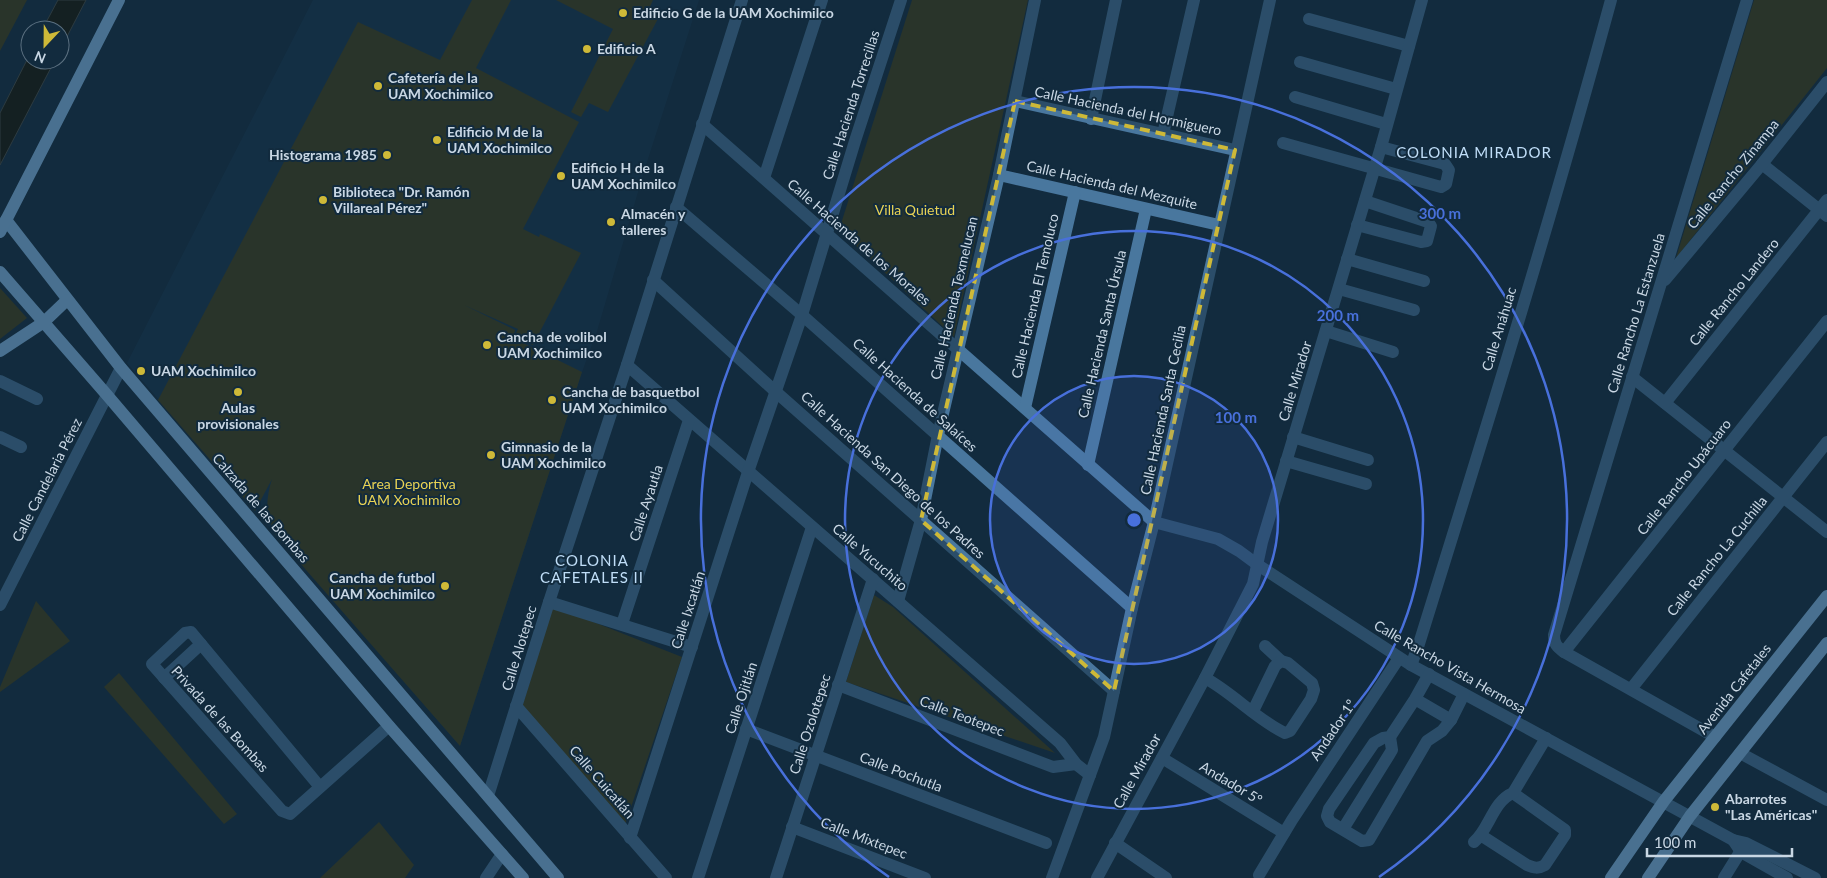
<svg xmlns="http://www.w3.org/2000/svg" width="1827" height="878" font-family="Lato,sans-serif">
<rect width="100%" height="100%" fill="#122b3e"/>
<path fill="#16344d" d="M313,0h386l-54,168 -48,163 -15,41 -122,374 -333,-383z"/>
<g fill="#453e13">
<path d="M0,0h27l-27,51z"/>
<path d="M472,0h39l-35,68 103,54 -56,107 16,8 1,-3 41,19 -48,92 -19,-8 4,-8 -54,-24 51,25 -2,8 69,34 -122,374 -182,-208c-13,-19 -13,-37 -6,-59l-17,32 -97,-111 200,-378 82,38z"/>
<path d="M556,0h97l-4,9 11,6 -52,97 -19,-9 -8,14 -10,-5 42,-83z"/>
<path d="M912,0h116l-74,337 -115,-107z"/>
<path d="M1754,0h73v68l-151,190z"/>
<path d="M0,288l27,30 -27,21z"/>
<path d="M874,595l19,12 162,146 -209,-71z"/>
<path d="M36,601l34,40 -70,51v-5z"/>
<path d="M553,606l129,51 -57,168 -103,-118z"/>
<path d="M119,673l118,141 -13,10 -120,-137z"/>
<path d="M379,822l35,43 -9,13h-85z"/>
</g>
<g fill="#171200" stroke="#4c4d44">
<path d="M58,0h28l-26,50v-20h-18z"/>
<path d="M30,54v6h25l-55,105v-52z"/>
</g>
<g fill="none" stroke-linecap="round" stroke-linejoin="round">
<g stroke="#49779e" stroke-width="12">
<path d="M1309,19l100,27"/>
<path d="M1300,62l96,27"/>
<path d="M1295,97l91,27"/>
<path d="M1015,101l220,49"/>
<path d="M1091,119l25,-119"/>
<path d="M702,124l452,398 64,17 21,12 19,14 153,100 322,175 13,3 69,35"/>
<path d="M1163,134l31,-134"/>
<path d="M1283,143l158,44 5,-3 3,-14 -4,-6 -64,-17"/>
<path d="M1762,164l65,52"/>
<path d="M999,175l220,50"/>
<path d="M764,178l58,-178"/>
<path d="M676,207l126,108 330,293"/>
<path d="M1357,225l64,17 6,-1 4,-15 -3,-4 -63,-21"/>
<path d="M1347,259l77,22"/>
<path d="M653,280l123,112 338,299"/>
<path d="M1665,280l97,-116 65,-82"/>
<path d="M1339,289l75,21"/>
<path d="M1326,331l67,21"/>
<path d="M627,365l433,378 16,21 14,11"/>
<path d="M1632,377l195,155"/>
<path d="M0,381l37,18"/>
<path d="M1665,403l162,-203"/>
<path d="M1025,408l50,-216"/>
<path d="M0,437l21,10"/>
<path d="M1293,437l75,23"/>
<path d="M1286,461l80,23"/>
<path d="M1088,465l58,-256"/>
<path d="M898,601l23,-81 17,-85 61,-260 36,-175"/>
<path d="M549,602l143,45"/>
<path d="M0,605l121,-237"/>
<path d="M622,624l67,-204"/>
<path d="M1265,646l16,15"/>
<path d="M1564,652l263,-331"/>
<path d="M1411,665l7,-18c67,-215 134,-430 193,-647"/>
<path d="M164,678l37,-34"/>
<path d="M1205,678c28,15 52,42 80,55l5,-2 21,-32 3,-9 -2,-7 -24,-20 -7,-2 -6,5 -22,45"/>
<path d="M838,685l215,82 23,-3"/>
<path d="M1631,689l196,-247"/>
<path d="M1415,699l36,21 -9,11 -15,10 -58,99 -7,1 -32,-19 -3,-6 2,-7 45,-66 9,-5 7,-1 25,-38 14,-25"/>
<path d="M516,706l150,172"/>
<path d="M1451,720l13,-26"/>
<path d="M746,729l300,114"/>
<path d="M1715,737l-151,-85c-7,-5 -10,-8 -10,-17l193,-635"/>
<path d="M1740,753l87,47"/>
<path d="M1162,758l122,75"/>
<path d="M320,787l-129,-155 -6,1 -33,31 130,147 8,3 99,-88"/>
<path d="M488,796l61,-194 78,-237 115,-365"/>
<path d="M792,827l133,51"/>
<path d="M1343,829l46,-74 3,-5 -2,-13"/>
<path d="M1482,836l45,29c7,3 11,4 18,0l20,-30v-5l-52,-37"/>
<path d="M630,838l118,-366 54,-157 53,-174 46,-141"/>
<path d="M1733,840l8,12 46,26"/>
<path d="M1474,842c15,-12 19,-41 39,-49l33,-55"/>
<path d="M1115,843l51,35"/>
<path d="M1259,875l33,-55 107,-162"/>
<path d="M486,878l16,-24"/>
<path d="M698,878l114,-351"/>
<path d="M776,878l97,-299"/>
<path d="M1052,878l52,-141 28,-129 22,-86 116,-522"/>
<path d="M1097,878l108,-200 48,-94 9,-42 119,-395 41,-147"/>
<path d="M1724,878l21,-34"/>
</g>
<g stroke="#8cc4f4" stroke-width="12">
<path d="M6,220l115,148 437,510"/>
<path d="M0,232l119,-232"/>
<path d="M0,272l107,123 282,331 134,152"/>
<path d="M0,351l44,-29 23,-22"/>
<path d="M1611,878l53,-77 163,-205"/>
<path d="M1648,878l42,-62 137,-173"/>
</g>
</g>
<path d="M0 0H1827V878H0ZM1015,101l220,49 -121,541 -193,-171z" fill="#122b3e" fill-opacity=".55" fill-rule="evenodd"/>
<path fill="none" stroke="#ceb938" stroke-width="4" stroke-dasharray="10 6" stroke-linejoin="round" d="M1015,101l220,49 -121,541 -193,-171z"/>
<circle cx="1134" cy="520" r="144" fill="#4870db" fill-opacity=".12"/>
<g fill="none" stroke="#4870db" stroke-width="2.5">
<circle cx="1134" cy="520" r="144"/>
<circle cx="1134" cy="520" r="289"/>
<path d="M889 877A433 433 0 1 1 1379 877"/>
</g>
<g fill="#ceb938" stroke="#122b3e" stroke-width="2">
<circle cx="623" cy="13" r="5"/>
<circle cx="587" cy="49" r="5"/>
<circle cx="378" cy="86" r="5"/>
<circle cx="437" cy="140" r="5"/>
<circle cx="387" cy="155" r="5"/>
<circle cx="561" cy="176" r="5"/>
<circle cx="323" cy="200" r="5"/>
<circle cx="611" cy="222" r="5"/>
<circle cx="487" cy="345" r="5"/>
<circle cx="141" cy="371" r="5"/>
<circle cx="238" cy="392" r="5"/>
<circle cx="552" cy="400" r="5"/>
<circle cx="491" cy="455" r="5"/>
<circle cx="445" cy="586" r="5"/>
<circle cx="1715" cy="807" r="5"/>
</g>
<g text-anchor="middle" stroke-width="4" stroke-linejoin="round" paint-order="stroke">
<g font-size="14" font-weight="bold" fill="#c9d7e4" stroke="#122b3e" text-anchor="start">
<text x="633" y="18">Edificio G de la UAM Xochimilco</text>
<text x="597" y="54">Edificio A</text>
<text x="388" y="83">Cafetería de la<tspan x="388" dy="16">UAM Xochimilco</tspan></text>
<text x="447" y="137">Edificio M de la<tspan x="447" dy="16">UAM Xochimilco</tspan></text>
<text x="377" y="160" text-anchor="end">Histograma 1985</text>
<text x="571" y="173">Edificio H de la<tspan x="571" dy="16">UAM Xochimilco</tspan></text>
<text x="333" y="197">Biblioteca "Dr. Ramón<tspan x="333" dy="16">Villareal Pérez"</tspan></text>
<text x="621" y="219">Almacén y<tspan x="621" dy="16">talleres</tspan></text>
<text x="497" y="342">Cancha de volibol<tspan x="497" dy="16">UAM Xochimilco</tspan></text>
<text x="151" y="376">UAM Xochimilco</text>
<text x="562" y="397">Cancha de basquetbol<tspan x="562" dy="16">UAM Xochimilco</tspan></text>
<text x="238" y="413" text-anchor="middle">Aulas<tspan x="238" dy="16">provisionales</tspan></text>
<text x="501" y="452">Gimnasio de la<tspan x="501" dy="16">UAM Xochimilco</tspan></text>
<text x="435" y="583" text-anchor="end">Cancha de futbol<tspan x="435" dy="16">UAM Xochimilco</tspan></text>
<text x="1725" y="804">Abarrotes<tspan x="1725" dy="16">"Las Américas"</tspan></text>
</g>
<g font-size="14" fill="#c9d7e4" stroke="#122b3e">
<text transform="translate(851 105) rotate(-72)" y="5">Calle Hacienda Torrecillas</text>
<text transform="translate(1128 111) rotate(12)" y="5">Calle Hacienda del Hormiguero</text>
<text transform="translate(1733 174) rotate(-51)" y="5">Calle Rancho Zinampa</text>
<text transform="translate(1112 185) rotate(13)" y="5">Calle Hacienda del Mezquite</text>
<text transform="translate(859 242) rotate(41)" y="5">Calle Hacienda de los Morales</text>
<text transform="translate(1734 292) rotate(-51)" y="5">Calle Rancho Landero</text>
<text transform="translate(1035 296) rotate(-77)" y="5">Calle Hacienda El Temoluco</text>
<text transform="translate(954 298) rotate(-77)" y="5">Calle Hacienda Texmelucan</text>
<text transform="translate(1636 313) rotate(-73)" y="5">Calle Rancho La Estanzuela</text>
<text transform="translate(1499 329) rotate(-73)" y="5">Calle Anáhuac</text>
<text transform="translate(1102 334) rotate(-77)" y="5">Calle Hacienda Santa Úrsula</text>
<text transform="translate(1295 381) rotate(-73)" y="5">Calle Mirador</text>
<text transform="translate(915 395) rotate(42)" y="5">Calle Hacienda de Salaíces</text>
<text transform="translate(1163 410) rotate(-78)" y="5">Calle Hacienda Santa Cecilia</text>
<text transform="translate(893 475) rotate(42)" y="5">Calle Hacienda San Diego de los Padres</text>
<text transform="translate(1684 477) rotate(-52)" y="5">Calle Rancho Upácuaro</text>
<text transform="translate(47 480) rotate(-63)" y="5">Calle Candelaria Pérez</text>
<text transform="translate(646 503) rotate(-72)" y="5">Calle Ayautla</text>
<text transform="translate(261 508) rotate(49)" y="5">Calzada de las Bombas</text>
<text transform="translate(1717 556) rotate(-51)" y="5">Calle Rancho La Cuchilla</text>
<text transform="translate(870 557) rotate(41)" y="5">Calle Yucuchito</text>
<text transform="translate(688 610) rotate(-72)" y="5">Calle Ixcatlán</text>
<text transform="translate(519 648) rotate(-73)" y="5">Calle Alotepec</text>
<text transform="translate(1450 667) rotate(30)" y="5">Calle Rancho Vista Hermosa</text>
<text transform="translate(1734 689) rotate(-52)" y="5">Avenida Cafetales</text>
<text transform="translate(741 698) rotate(-72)" y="5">Calle Ojitlán</text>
<text transform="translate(962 716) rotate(21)" y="5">Calle Teotepec</text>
<text transform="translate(220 719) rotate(48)" y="5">Privada de las Bombas</text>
<text transform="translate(810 724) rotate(-72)" y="5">Calle Ozolotepec</text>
<text transform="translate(1333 730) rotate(-56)" y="5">Andador 1º</text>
<text transform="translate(1137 771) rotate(-61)" y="5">Calle Mirador</text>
<text transform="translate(901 772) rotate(21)" y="5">Calle Pochutla</text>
<text transform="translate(602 782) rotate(49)" y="5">Calle Cuicatlán</text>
<text transform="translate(1231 783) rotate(31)" y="5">Andador 5º</text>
<text transform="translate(864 838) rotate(21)" y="5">Calle Mixtepec</text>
</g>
<g font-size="14" fill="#e9d354" stroke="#122b3e">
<text x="915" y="215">Villa Quietud</text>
<text x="409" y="489">Area Deportiva<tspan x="409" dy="16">UAM Xochimilco</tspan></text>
</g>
<g font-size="15" letter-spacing="1" fill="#c0def8" stroke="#122b3e">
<text x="1474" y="158">COLONIA MIRADOR</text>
<text x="592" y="566">COLONIA<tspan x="592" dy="17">CAFETALES II</tspan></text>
</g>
</g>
<circle cx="1134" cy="520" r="8" fill="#4870db" stroke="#122b3e" stroke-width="2.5"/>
<g font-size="15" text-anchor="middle" font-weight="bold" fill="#4870db" stroke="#122b3e" stroke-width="4" stroke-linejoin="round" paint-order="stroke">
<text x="1440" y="219">300 m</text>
<text x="1338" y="321">200 m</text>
<text x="1236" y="423">100 m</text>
</g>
<g transform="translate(45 45) rotate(202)"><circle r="24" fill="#122b3e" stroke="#5b7080"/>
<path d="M0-4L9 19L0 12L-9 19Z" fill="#ceb938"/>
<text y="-8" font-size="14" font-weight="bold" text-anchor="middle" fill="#c9d7e4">N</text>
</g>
<path d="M1647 848v8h145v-8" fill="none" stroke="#c9d7e4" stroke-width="2.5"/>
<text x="1654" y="848" font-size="15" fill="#c9d7e4" stroke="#122b3e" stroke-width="4" paint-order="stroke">100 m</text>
</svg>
